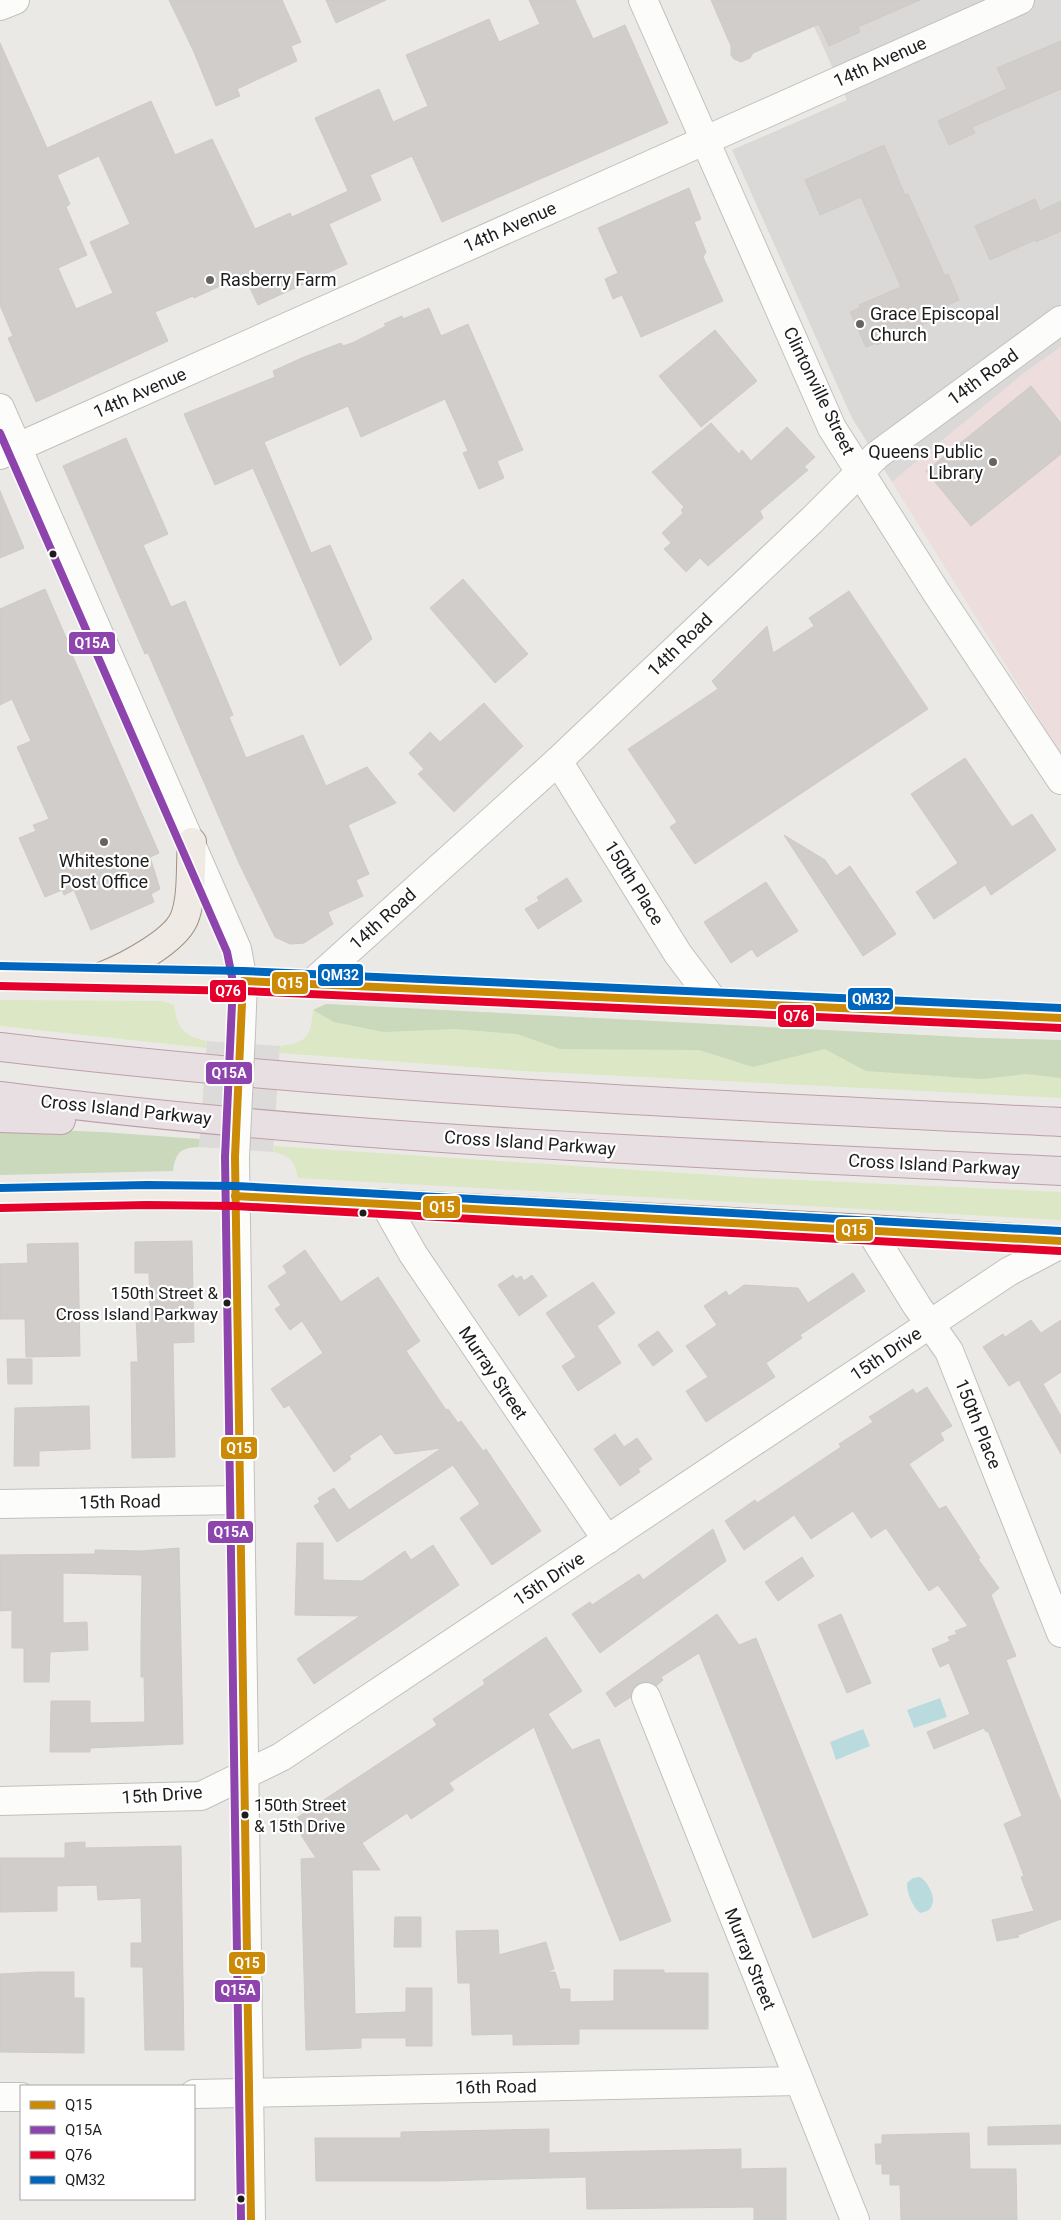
<svg xmlns="http://www.w3.org/2000/svg" width="1061" height="2220" font-family="Roboto,sans-serif">
<rect width="100%" height="100%" fill="#ebe9e6"/>
<path fill="#dad9d7" d="M802,0h259v347l-37,26 -132,109 -40,-64 -120,-268 115,-50z"/>
<path fill="#eddddd" d="M1061,347v407l-169,-272 132,-109z"/>
<g fill="#dce7c6">
<path d="M0,1000l163,1 11,4c3,23 10,31 33,36l-1,7 -206,-22z"/>
<path d="M326,1004l654,34 81,2v58l-539,-27 -242,-18v-7c27,-3 31,-10 33,-36z"/>
<path d="M274,1146l483,32 304,14v28l-763,-42c-3,-17 -8,-22 -25,-26z"/>
</g>
<g fill="#cad8bc">
<path d="M326,1004l654,34 81,2v38l-35,-4 -44,5 -116,-8 -41,-22 -72,18 -54,-17 -139,-1 -43,-15 -62,-5 -71,3 -50,-10 -21,-12z"/>
<path d="M0,1128l102,4 98,7 -1,8c-19,1 -23,5 -26,24l-173,4z"/>
</g>
<g fill="#badbde">
<path d="M940,1698l7,19 -33,11 -7,-18z"/>
<path d="M863,1729l7,17 -34,14 -6,-18z"/>
<path d="M920,1877c13,9 21,34 0,36 -8,-7 -13,-19 -13,-30l6,-5z"/>
</g>
<path fill="#dcdbda" d="M207,1041l73,5 -7,106 -74,-5z"/>
<g fill="#d0cdcb" stroke="#cecac7" fill-rule="evenodd">
<path d="M169,0h113l19,42 -10,4 6,15 -60,28 3,7 -24,10 -22,-54z"/>
<path d="M326,0h60l-50,23z"/>
<path d="M529,0h46l18,39 32,-14 43,98 -226,99 -30,-66 -42,19 11,25 -52,24 18,40 -89,41 -14,-30 -50,23 -1,-2 -38,16 13,29 -132,61 -28,-64 5,-2 -13,-31v-262l47,105 104,-47 24,54 37,-16 43,90 35,-16 2,4 56,-26 -33,-73 64,-29 14,33 35,-16 -22,-51 83,-36 10,23 41,-18zM99,156l31,68 -40,18 23,51 -37,16 -18,-41 29,-13 -21,-48 4,-3 -13,-29z"/>
<path d="M711,0h209l-62,27 2,5 -31,14 -10,-22 -66,29 -3,5 -9,4 -7,-3 -3,-4v-9z"/>
<path d="M1061,41v48l-89,38 3,6 -26,12 -11,-24 69,-32 -10,-21z"/>
<path d="M884,145l21,50 3,-1 37,82 3,-2 11,26 -16,7 4,7 -70,31 -1,-2 -10,4 -16,-35 10,-4 -1,-3 42,-18 -40,-90 -41,18 -15,-35z"/>
<path d="M689,188l12,31 -7,3 12,30 -3,5 20,44 -82,36 -19,-42 -9,4 -8,-20 13,-6 -20,-45z"/>
<path d="M1035,199l5,12 21,-10v30l-25,11 -1,-2 -45,20 -15,-34z"/>
<path d="M429,308l12,28 27,-12 55,126 -26,11 7,17 -25,11 -16,-36 5,-2 -23,-52 -84,38 -13,-31 -84,36 47,111 19,-8 42,94 -32,27 -87,-198 -38,17 -31,-71 91,-37 -2,-6 31,-14 37,-14 2,3 9,-3 34,-17 -2,-2 18,-8 1,3z"/>
<path d="M715,330l42,51 -56,46 -42,-51z"/>
<path d="M1031,386l30,37v31l-90,72 -45,-55z"/>
<path d="M711,423l28,31 3,-4 9,11 36,-34 28,30 -11,10 4,3 -48,41 3,7 -24,21 -31,27 -8,-8 -14,14 -22,-23 7,-6 -9,-10 21,-20 -2,-3 3,-3 -32,-35z"/>
<path d="M126,438l42,96 -25,11 28,62 14,-6 48,114 -4,2 17,41 57,-23 23,51 41,-19 29,36 -48,22 21,49 -13,6 7,16 -35,16 5,12 -29,19 -14,1 -15,-7 -36,-74 -91,-210 -3,1 -82,-188z"/>
<path d="M0,491l24,57 -24,10z"/>
<path d="M463,579l65,75 -33,29 -65,-75z"/>
<path d="M45,589l22,51 -1,1 93,212 -9,4 10,32 -9,5 3,8 -63,28 -17,-40 -10,5 -2,-5 -17,7 -26,-59 17,-7 -3,-6 16,-6 -32,-72 14,-6 -19,-42 -12,6v-96z"/>
<path d="M849,591l79,118 -233,155 -25,-37 7,-5 -49,-73 90,-60 -6,-8 55,-55 6,27 41,-27 -5,-8z"/>
<path d="M484,703l39,43 -69,66 -36,-38 6,-5 -15,-16 21,-21 10,10z"/>
<path d="M965,758l47,69 20,-13 24,36 -65,45 -6,-10 -51,34 -18,-27 42,-29 -47,-69z"/>
<path d="M784,835l41,25 11,16 14,-10 46,68 -33,22z"/>
<path d="M567,878l15,23 -44,28 -13,-20 14,-8 -2,-4z"/>
<path d="M766,882l32,49 -41,26 -5,-8 -21,14 -27,-41z"/>
<path d="M192,1241l2,101 -21,1 2,114 -43,1 -1,-96h7l-2,-48 14,-1 -1,-40h-14v-31z"/>
<path d="M78,1243l2,113 -54,1 -1,-38h-25v-55l28,-1 -1,-19z"/>
<path d="M305,1250l36,52 37,-25 42,64 -14,10 15,22 25,37 2,-1 10,14 3,-2 22,30 3,-2 55,82 -49,34 -32,-47 20,-14 -27,-39 -116,77 -23,-36 6,-4 -2,-4 16,-10 15,22 93,-62 -47,6 -14,-20 -32,22 2,3 -17,13 -45,-67 -5,3 -13,-19 52,-36 -21,-32 -12,9 -15,-21 6,-4 -13,-19 19,-13 -4,-7z"/>
<path d="M853,1273l12,18 -65,44 2,3 -36,25 9,14 -69,45 -20,-31 22,-14 -22,-31 31,-21 -13,-19 22,-15 3,5 15,-11 54,3 10,15z"/>
<path d="M513,1275l3,4 5,-3 3,5 8,-6 15,21 -28,20 -21,-31z"/>
<path d="M593,1282l22,31 -18,13 24,37 -43,28 -16,-25 14,-9 -30,-44z"/>
<path d="M1031,1320l10,13 20,-13v52l-18,12 18,32v38l-42,-74 -10,6 -26,-39 20,-13 2,3z"/>
<path d="M658,1331l15,20 -20,15 -15,-21z"/>
<path d="M7,1359h25v25h-24z"/>
<path d="M927,1387l25,39 -12,7 4,7 -35,24 30,45 7,-3 34,52 -2,1 21,29 -8,7 25,61 -10,4 55,142v117l-43,16 1,2 -22,4 -5,-21 42,-9 -13,-34 3,-1 -7,-19 -13,-33 18,-8 -34,-85 -2,1 -2,-4 -50,21 -7,-17 43,-18 -21,-51 -9,4 -8,-18 18,-8 -2,-4 9,-3 -2,-3 13,-5 -30,-41 -9,6 -43,-63 -15,10 -18,-27 -42,28 -17,-24 -50,35 -19,-29 30,-21 2,3 84,-56 -2,-3 34,-22 -4,-5 44,-28 3,5z"/>
<path d="M89,1406l1,43 -51,2v15h-25l1,-58z"/>
<path d="M615,1434l9,13 13,-9 15,21 -14,10 2,3 -20,14 -26,-37z"/>
<path d="M713,1529l13,32 -126,92 -28,-39 18,-12 2,3 47,-31 4,6z"/>
<path d="M297,1543h26v37l39,1 43,-30 6,9 22,-15 26,40 -145,99 -17,-25 63,-43 -65,-1z"/>
<path d="M179,1548l4,196 -93,4v4h-40l1,-51h39v22l55,-1 -1,-45h-3v-34l1,-68 -79,-2v50l24,-1 1,28 -38,2 -1,30h-25v-34h-12v-38l-12,1v-56l95,-1v-4l46,1z"/>
<path d="M802,1557l12,19 -36,25 -13,-19z"/>
<path d="M717,1614l22,31 17,-7 112,277 -55,23 -114,-285 -38,24 2,3 -7,6 -7,-4 -9,1 -7,5 -2,9 -16,10 -9,-14z"/>
<path d="M841,1614l30,69 -24,10 -29,-68z"/>
<path d="M546,1637l36,54 -34,23 24,36 27,-11 72,182 -51,20 -86,-214 -85,56 5,7 -43,29 -4,-6 -45,30 18,27h-28l3,144 51,-2v-24h26v58h-26v-8h-45v10l-55,2 -5,-191 15,-1 -24,-37 145,-96 -4,-6 52,-35 -2,-4z"/>
<path d="M85,1842v6l96,-2 3,204h-39l-2,-83h-12v-24h11l-1,-45 -43,2 -1,-15 -40,1v25l-57,1v-54h65v-15z"/>
<path d="M395,1917h26v30h-27z"/>
<path d="M498,1930l1,25 47,-13 8,27 -8,3h9l5,17h10v13l44,-1v-31h50v3h44v56h-129v15l-66,1v-11l-41,1 -2,-52h-12l-2,-52z"/>
<path d="M37,1972h37v26h10v55l-84,-1v-78z"/>
<path d="M1061,2125v19l-73,1v-18z"/>
<path d="M549,2129v24l192,-4v20l45,-1v52h-32v-13l-167,2 -1,-32 -149,4h-121l-1,-43h86v-6z"/>
<path d="M969,2133l1,36h46l1,51h-116l-1,-35h-10v-11h-8v-10h-6l-1,-20h7v-9z"/>
</g>
<g fill="none" stroke-linecap="round" stroke-linejoin="round">
<g stroke="#c1c0be" stroke-width="30">
<g id="minor">
<path d="M643,0l189,428 104,164 125,188"/>
<path d="M0,6l15,-6"/>
<path d="M0,408l237,541 6,32 -2,52"/>
<path d="M0,455l1020,-455"/>
<path d="M558,761l120,193 37,49"/>
<path d="M311,984l247,-223 254,-241 65,-65 184,-135"/>
<path d="M235,1157l16,1063"/>
<path d="M384,1203l29,51 194,286"/>
<path d="M869,1229l48,77 32,45 112,282"/>
<path d="M0,1504l240,-4"/>
<path d="M646,1697l209,523"/>
<path d="M0,1801l201,-5 80,-39 727,-485 53,-28"/>
<path d="M194,2094l605,-13"/>
<path d="M0,2097h21"/>
</g>
</g>
<g stroke="#a09384" stroke-width="30">
<g id="major">
<path d="M0,976l243,5 818,37"/>
<path d="M103,976c23,-9 71,-34 81,-57 9,-21 6,-55 8,-77"/>
<path d="M0,1198l147,-3 88,1 634,33 192,12"/>
</g>
</g>
<g stroke="#bf9eac" stroke-width="30">
<g id="highway">
<path d="M0,1047c352,42 707,58 1061,75"/>
<path d="M0,1096c231,30 465,45 698,57 121,6 242,13 363,18"/>
<path d="M0,1118l61,2"/>
</g>
</g>
<use href="#minor" stroke="#fcfcfb" stroke-width="28"/>
<use href="#major" stroke="#f0eae4" stroke-width="28"/>
<use href="#highway" stroke="#e8dfe2" stroke-width="28"/>
<g stroke="#c1c0be" stroke-width="30" stroke-linecap="butt">
<path id="minor-bridge" d="M235,1157l6,-124"/>
</g>
<use href="#minor-bridge" stroke="#fcfcfb" stroke-width="28"/>
<g stroke="#fff" stroke-width="11">
<g id="bus-1">
<path d="M235,1196l826,45"/>
<path d="M251,2220l-16,-1063 8,-176 818,37"/>
</g>
</g>
<g stroke="#fff" stroke-width="11">
<path id="bus-2" d="M0,433l227,519 6,30 -8,175 16,1063"/>
</g>
<g stroke="#fff" stroke-width="11">
<g id="bus-3">
<path d="M0,986l243,5 818,37"/>
<path d="M0,1208l147,-3 88,1 825,45"/>
</g>
</g>
<g stroke="#fff" stroke-width="11">
<g id="bus-4">
<path d="M0,966l243,5 818,37"/>
<path d="M0,1188l147,-3 89,1 825,45"/>
</g>
</g>
<use href="#bus-1" stroke="#cb8b06" stroke-width="8"/>
<use href="#bus-2" stroke="#8e44ad" stroke-width="8"/>
<use href="#bus-3" stroke="#e4002b" stroke-width="8"/>
<use href="#bus-4" stroke="#0065bd" stroke-width="8"/>
</g>
<g fill="#656463" stroke="#fff" stroke-width="2">
<circle cx="210" cy="280" r="5"/>
<circle cx="860" cy="324" r="5"/>
<circle cx="993" cy="462" r="5"/>
<circle cx="104" cy="842" r="5"/>
</g>
<g fill="#1d1d1d" stroke="#fff" stroke-width="2">
<circle cx="53" cy="554" r="4.5"/>
<circle cx="363" cy="1213" r="4.5"/>
<circle cx="227" cy="1303" r="4.5"/>
<circle cx="245" cy="1815" r="4.5"/>
<circle cx="241" cy="2199" r="4.5"/>
</g>
<g text-anchor="middle" stroke-width="4.5" stroke-linejoin="round" paint-order="stroke">
<g font-size="17" fill="#1d1d1d" stroke="#fff" text-anchor="end">
<text x="218" y="1299">150th Street &amp;<tspan x="218" dy="21">Cross Island Parkway</tspan></text>
<text x="254" y="1811" text-anchor="start">150th Street<tspan x="254" dy="21">&amp; 15th Drive</tspan></text>
</g>
<g font-size="18" fill="#1d1d1d" stroke="#fff">
<text transform="translate(880 62) rotate(-24)" y="6">14th Avenue</text>
<text transform="translate(510 227) rotate(-24)" y="6">14th Avenue</text>
<text transform="translate(983 377) rotate(-36)" y="6">14th Road</text>
<text transform="translate(819 391) rotate(64)" y="6">Clintonville Street</text>
<text transform="translate(140 393) rotate(-24)" y="6">14th Avenue</text>
<text transform="translate(680 645) rotate(-44)" y="6">14th Road</text>
<text transform="translate(634 883) rotate(58)" y="6">150th Place</text>
<text transform="translate(383 919) rotate(-42)" y="6">14th Road</text>
<text transform="translate(126 1110) rotate(6)" y="6">Cross Island Parkway</text>
<text transform="translate(530 1143) rotate(4)" y="6">Cross Island Parkway</text>
<text transform="translate(934 1165) rotate(3)" y="6">Cross Island Parkway</text>
<text transform="translate(886 1354) rotate(-34)" y="6">15th Drive</text>
<text transform="translate(493 1373) rotate(56)" y="6">Murray Street</text>
<text transform="translate(978 1424) rotate(68)" y="6">150th Place</text>
<text transform="translate(120 1502) rotate(-1)" y="6">15th Road</text>
<text transform="translate(549 1579) rotate(-34)" y="6">15th Drive</text>
<text transform="translate(162 1795) rotate(-4)" y="6">15th Drive</text>
<text transform="translate(750 1959) rotate(68)" y="6">Murray Street</text>
<text transform="translate(496 2087) rotate(-1)" y="6">16th Road</text>
</g>
<g font-size="18" fill="#1d1d1d" stroke="#fff" text-anchor="start">
<text x="220" y="286">Rasberry Farm</text>
<text x="870" y="320">Grace Episcopal<tspan x="870" dy="21">Church</tspan></text>
<text x="983" y="458" text-anchor="end">Queens Public<tspan x="983" dy="21">Library</tspan></text>
<text x="104" y="867" text-anchor="middle">Whitestone<tspan x="104" dy="21">Post Office</tspan></text>
</g>
</g>
<g stroke="#fff" stroke-width="2">
<rect x="68" y="631" width="48" height="24" rx="5" fill="#8e44ad"/>
<rect x="317" y="963" width="47" height="24" rx="5" fill="#0065bd"/>
<rect x="271" y="971" width="38" height="24" rx="5" fill="#cb8b06"/>
<rect x="209" y="979" width="38" height="24" rx="5" fill="#e4002b"/>
<rect x="847" y="987" width="47" height="24" rx="5" fill="#0065bd"/>
<rect x="777" y="1004" width="38" height="24" rx="5" fill="#e4002b"/>
<rect x="205" y="1061" width="48" height="24" rx="5" fill="#8e44ad"/>
<rect x="422" y="1195" width="39" height="24" rx="5" fill="#cb8b06"/>
<rect x="835" y="1218" width="39" height="24" rx="5" fill="#cb8b06"/>
<rect x="220" y="1436" width="38" height="24" rx="5" fill="#cb8b06"/>
<rect x="207" y="1520" width="47" height="24" rx="5" fill="#8e44ad"/>
<rect x="228" y="1951" width="38" height="24" rx="5" fill="#cb8b06"/>
<rect x="214" y="1979" width="47" height="24" rx="5" fill="#8e44ad"/>
</g>
<g font-size="14" text-anchor="middle" font-weight="bold" fill="#fff">
<text x="92" y="648">Q15A</text>
<text x="340" y="980">QM32</text>
<text x="290" y="988">Q15</text>
<text x="228" y="996">Q76</text>
<text x="871" y="1004">QM32</text>
<text x="796" y="1021">Q76</text>
<text x="229" y="1078">Q15A</text>
<text x="442" y="1212">Q15</text>
<text x="854" y="1235">Q15</text>
<text x="239" y="1453">Q15</text>
<text x="231" y="1537">Q15A</text>
<text x="247" y="1968">Q15</text>
<text x="238" y="1995">Q15A</text>
</g>
<rect x="20" y="2085" width="175" height="115" fill="#ffffff" stroke="#a5a5a5"/>
<rect x="30" y="2101" width="25" height="8" fill="#cb8b06" stroke="#a5a5a5"/>
<text x="65" y="2110" font-size="15" fill="#1d1d1d">Q15</text>
<rect x="30" y="2126" width="25" height="8" fill="#8e44ad" stroke="#a5a5a5"/>
<text x="65" y="2135" font-size="15" fill="#1d1d1d">Q15A</text>
<rect x="30" y="2151" width="25" height="8" fill="#e4002b" stroke="#a5a5a5"/>
<text x="65" y="2160" font-size="15" fill="#1d1d1d">Q76</text>
<rect x="30" y="2176" width="25" height="8" fill="#0065bd" stroke="#a5a5a5"/>
<text x="65" y="2185" font-size="15" fill="#1d1d1d">QM32</text>
</svg>
